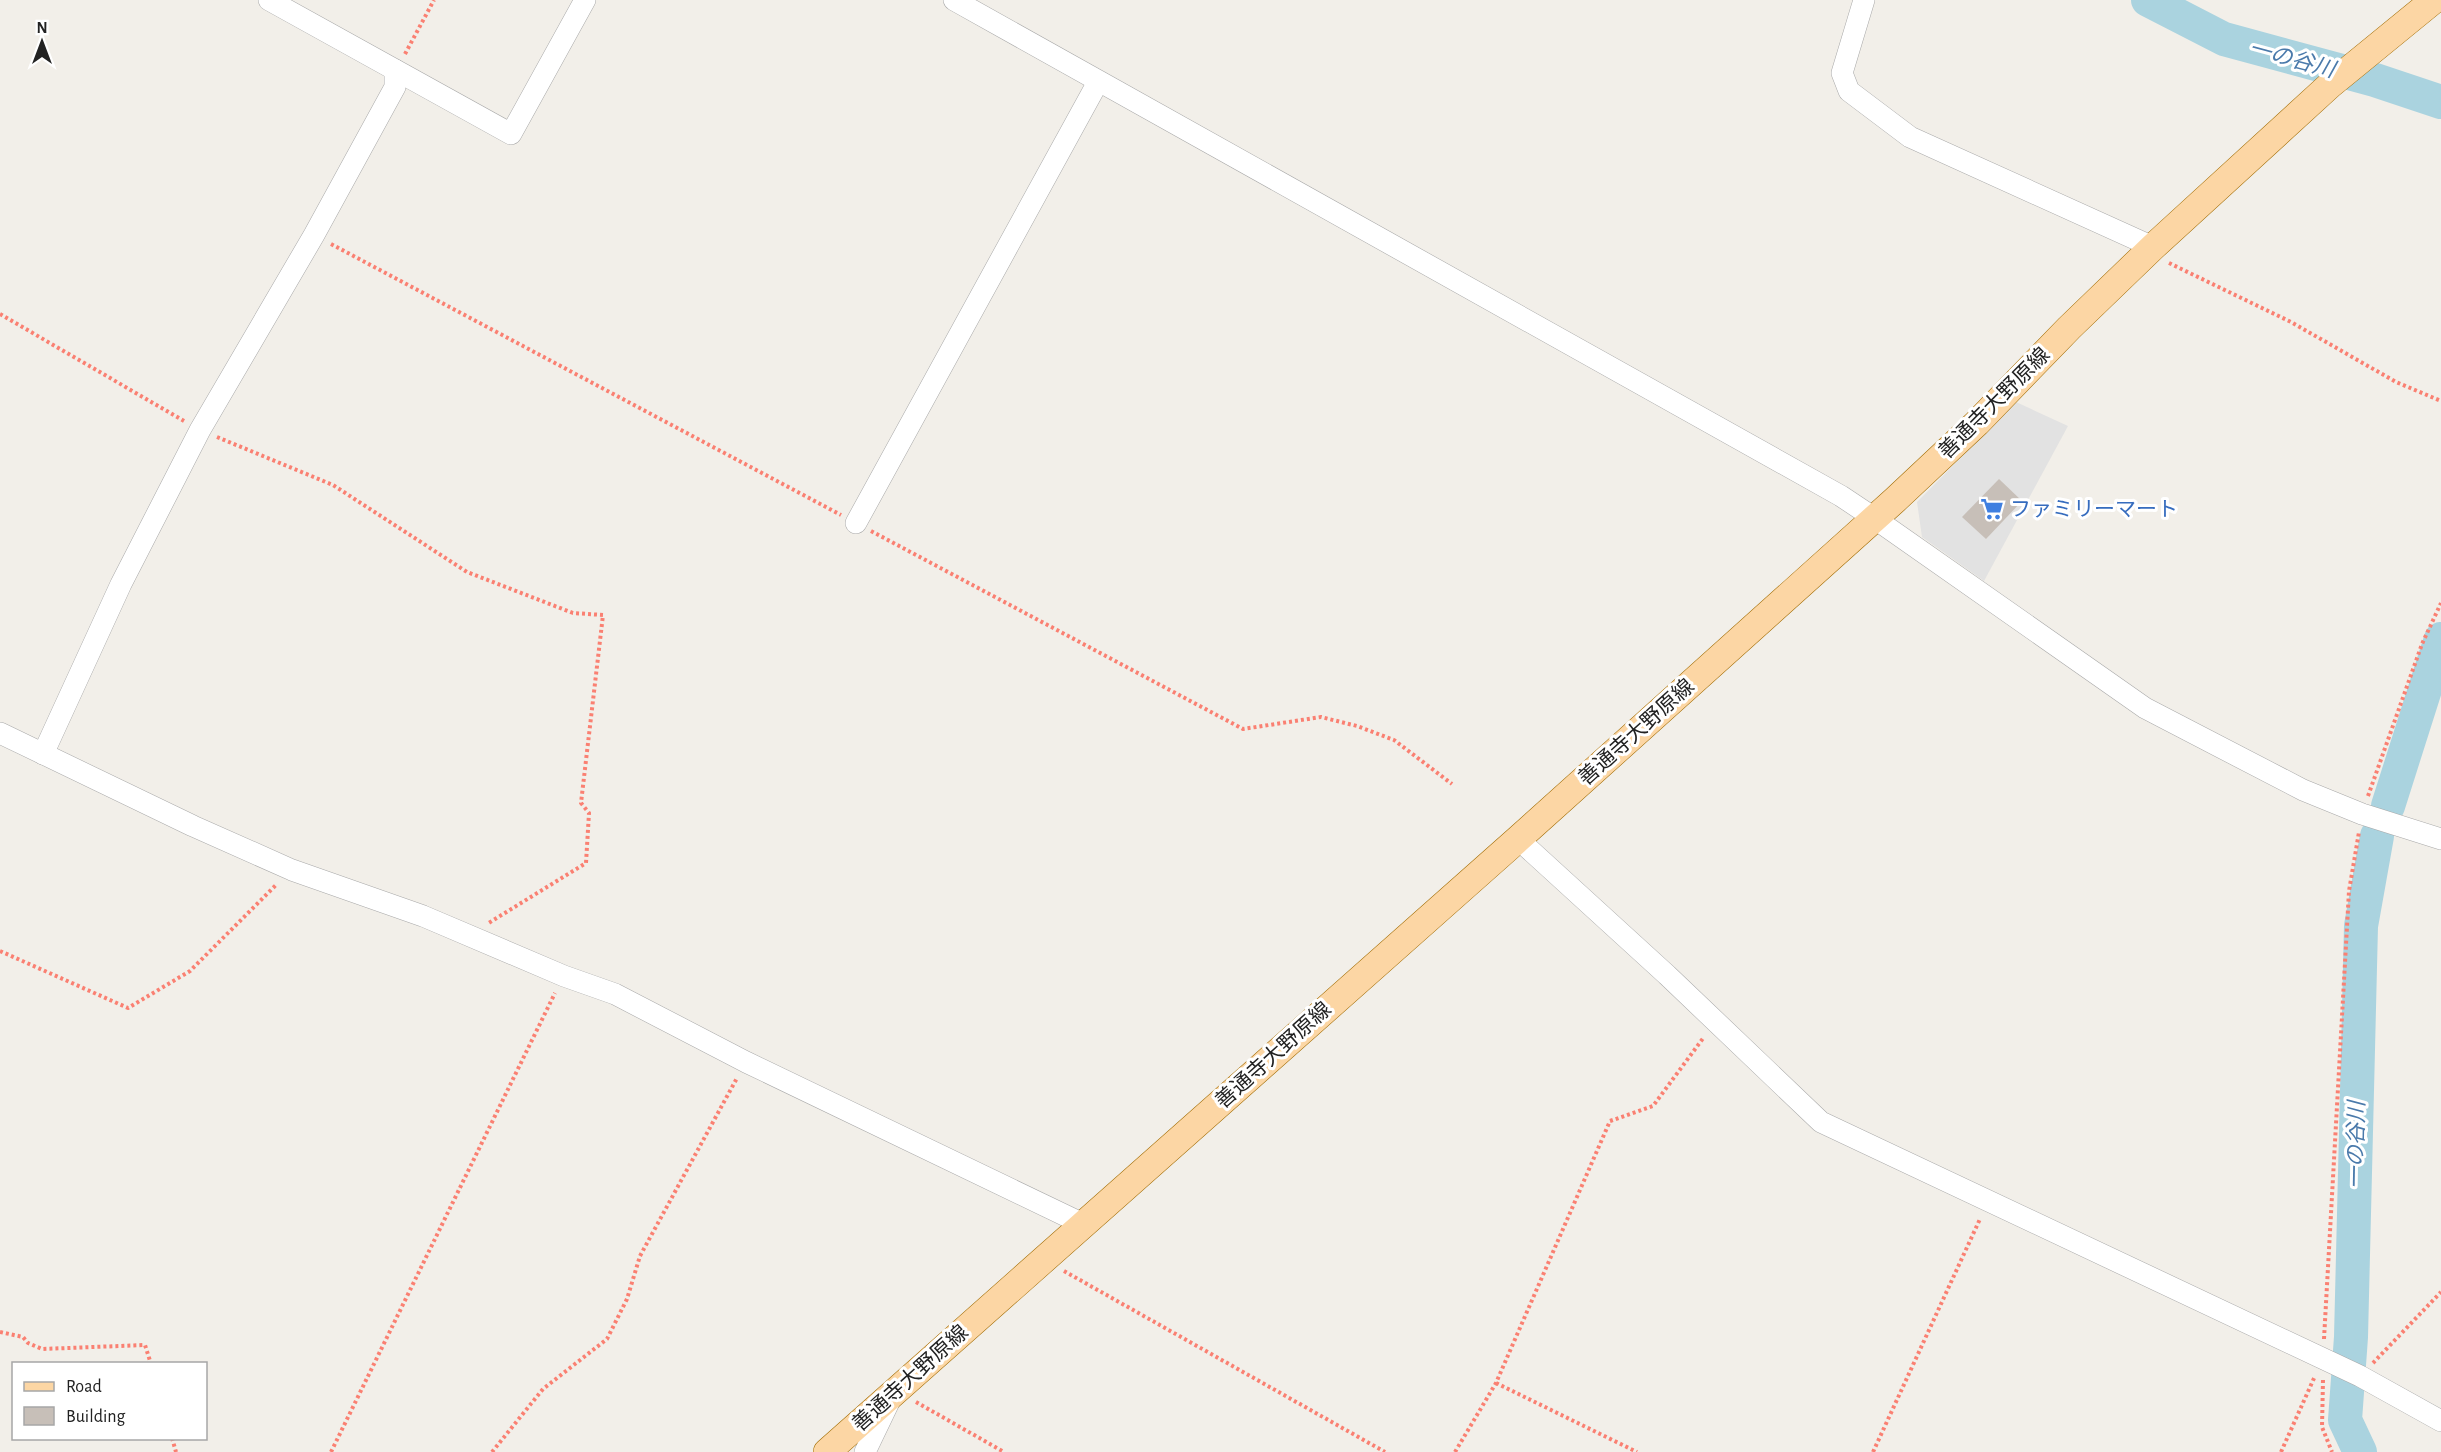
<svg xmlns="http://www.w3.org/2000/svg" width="2441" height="1452" font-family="'Alegreya Sans','Noto Sans JP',sans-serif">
<rect width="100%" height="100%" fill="#f2efe9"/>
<path fill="#e2e2e2" d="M2016,402l52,24 -84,155 -62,-44 -5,-35z"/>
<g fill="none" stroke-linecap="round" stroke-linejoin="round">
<g stroke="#aad3df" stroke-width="34">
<path d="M2148,0l76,39 151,41 66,22"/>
<path d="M2388,806l53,-167"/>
<path d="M2360,1452l-15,-32 6,-83 10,-411 16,-90"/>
</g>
</g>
<path fill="#c7bfb8" d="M1999,479l23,22 -36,38 -24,-22z"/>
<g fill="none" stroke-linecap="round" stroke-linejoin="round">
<g stroke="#a9a9a9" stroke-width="22">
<g id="minor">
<path d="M269,0l242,134 74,-134"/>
<path d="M954,0l887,496 33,22 271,190 158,82 59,24 79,25"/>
<path d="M1864,0l-22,73 7,18 61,46 243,110"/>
<path d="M856,523l242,-441"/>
<path d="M0,733l193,93 99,44 131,46 141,60 51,18 131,68 337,162"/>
<path d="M43,754l78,-170 79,-154 114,-195 81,-148v-17"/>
<path d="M1518,839l149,136 154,147 539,254 81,45"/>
<path d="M865,1452l26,-54"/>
</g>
</g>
<g stroke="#a06b00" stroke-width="28">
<path id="major" d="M827,1452l691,-613 377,-339 82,-77 92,-95 84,-81 177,-162 104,-85"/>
</g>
<g stroke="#fa8072" stroke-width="4" stroke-dasharray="3 3" stroke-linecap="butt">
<path d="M405,54l29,-54"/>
<path d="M331,244l510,271"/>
<path d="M2169,263l122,59 105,60 45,19"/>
<path d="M0,314l184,107"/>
<path d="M217,437l116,48 134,87 106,41 30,2 -22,188 8,10 -3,50 -99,61"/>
<path d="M871,531l372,198 78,-12 36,9 37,14 58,44"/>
<path d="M2368,796l54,-152 19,-41"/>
<path d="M0,951l128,57 62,-37 87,-87"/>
<path d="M1064,1271l321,181"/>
<path d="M0,1332l23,5 5,6 14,6 103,-4 6,19"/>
<path d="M2324,1339l25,-448 10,-59"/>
<path d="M2373,1363l68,-71"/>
<path d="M2323,1380l-1,47 10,25"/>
<path d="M1496,1383l141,69"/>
<path d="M916,1402l88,50"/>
<path d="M172,1438l4,14"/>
<path d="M331,1452l224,-459"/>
<path d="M492,1452l51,-63 64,-50 20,-40 13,-43 97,-178"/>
<path d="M1455,1452l41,-69 114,-262 43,-15 51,-69"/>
<path d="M1873,1452l107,-233"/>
<path d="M2281,1452l34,-76"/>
</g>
<use href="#minor" stroke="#fff" stroke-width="21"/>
<use href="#major" stroke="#fcd6a4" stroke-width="27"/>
</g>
<defs>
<g id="supermarket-bare" transform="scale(1.8)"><path d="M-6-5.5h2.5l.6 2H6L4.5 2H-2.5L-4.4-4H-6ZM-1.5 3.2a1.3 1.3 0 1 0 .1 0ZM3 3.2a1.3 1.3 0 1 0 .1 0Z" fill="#3f7fe0" stroke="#fff" stroke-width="2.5" paint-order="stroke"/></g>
</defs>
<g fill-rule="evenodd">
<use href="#supermarket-bare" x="1992" y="509"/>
</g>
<g text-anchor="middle" stroke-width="6" stroke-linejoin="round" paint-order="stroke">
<g font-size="21" fill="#222" stroke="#fff">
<text transform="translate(1994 403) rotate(-45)" y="7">善通寺大野原線</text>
<text transform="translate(1636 732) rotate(-42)" y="7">善通寺大野原線</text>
<text transform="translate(1273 1055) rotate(-42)" y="7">善通寺大野原線</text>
<text transform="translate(910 1378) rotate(-42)" y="7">善通寺大野原線</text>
</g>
<g font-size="21" fill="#366cbe" stroke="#fff" text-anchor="start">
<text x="2010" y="516">ファミリーマート</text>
</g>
<g font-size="22" font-style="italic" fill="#4a7aab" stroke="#fff">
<text transform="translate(2292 58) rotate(15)" y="8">一の谷川</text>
<text transform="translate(2355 1145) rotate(-89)" y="8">一の谷川</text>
</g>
</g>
<rect x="12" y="1362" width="195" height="78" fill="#ffffff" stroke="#a7a7a7" stroke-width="1.5"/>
<rect x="24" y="1382" width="30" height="9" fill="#fcd6a4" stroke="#a7a7a7" stroke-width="1.5"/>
<text x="66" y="1392" font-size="18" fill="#222222">Road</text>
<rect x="24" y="1407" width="30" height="18" fill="#c7bfb8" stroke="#a7a7a7" stroke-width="1.5"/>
<text x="66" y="1422" font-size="18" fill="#222222">Building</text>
<g transform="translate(42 42)" stroke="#ffffff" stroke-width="4.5" paint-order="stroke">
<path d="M0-4.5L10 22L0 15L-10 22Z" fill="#222222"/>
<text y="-9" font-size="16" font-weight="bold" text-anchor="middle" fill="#222222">N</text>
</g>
</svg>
